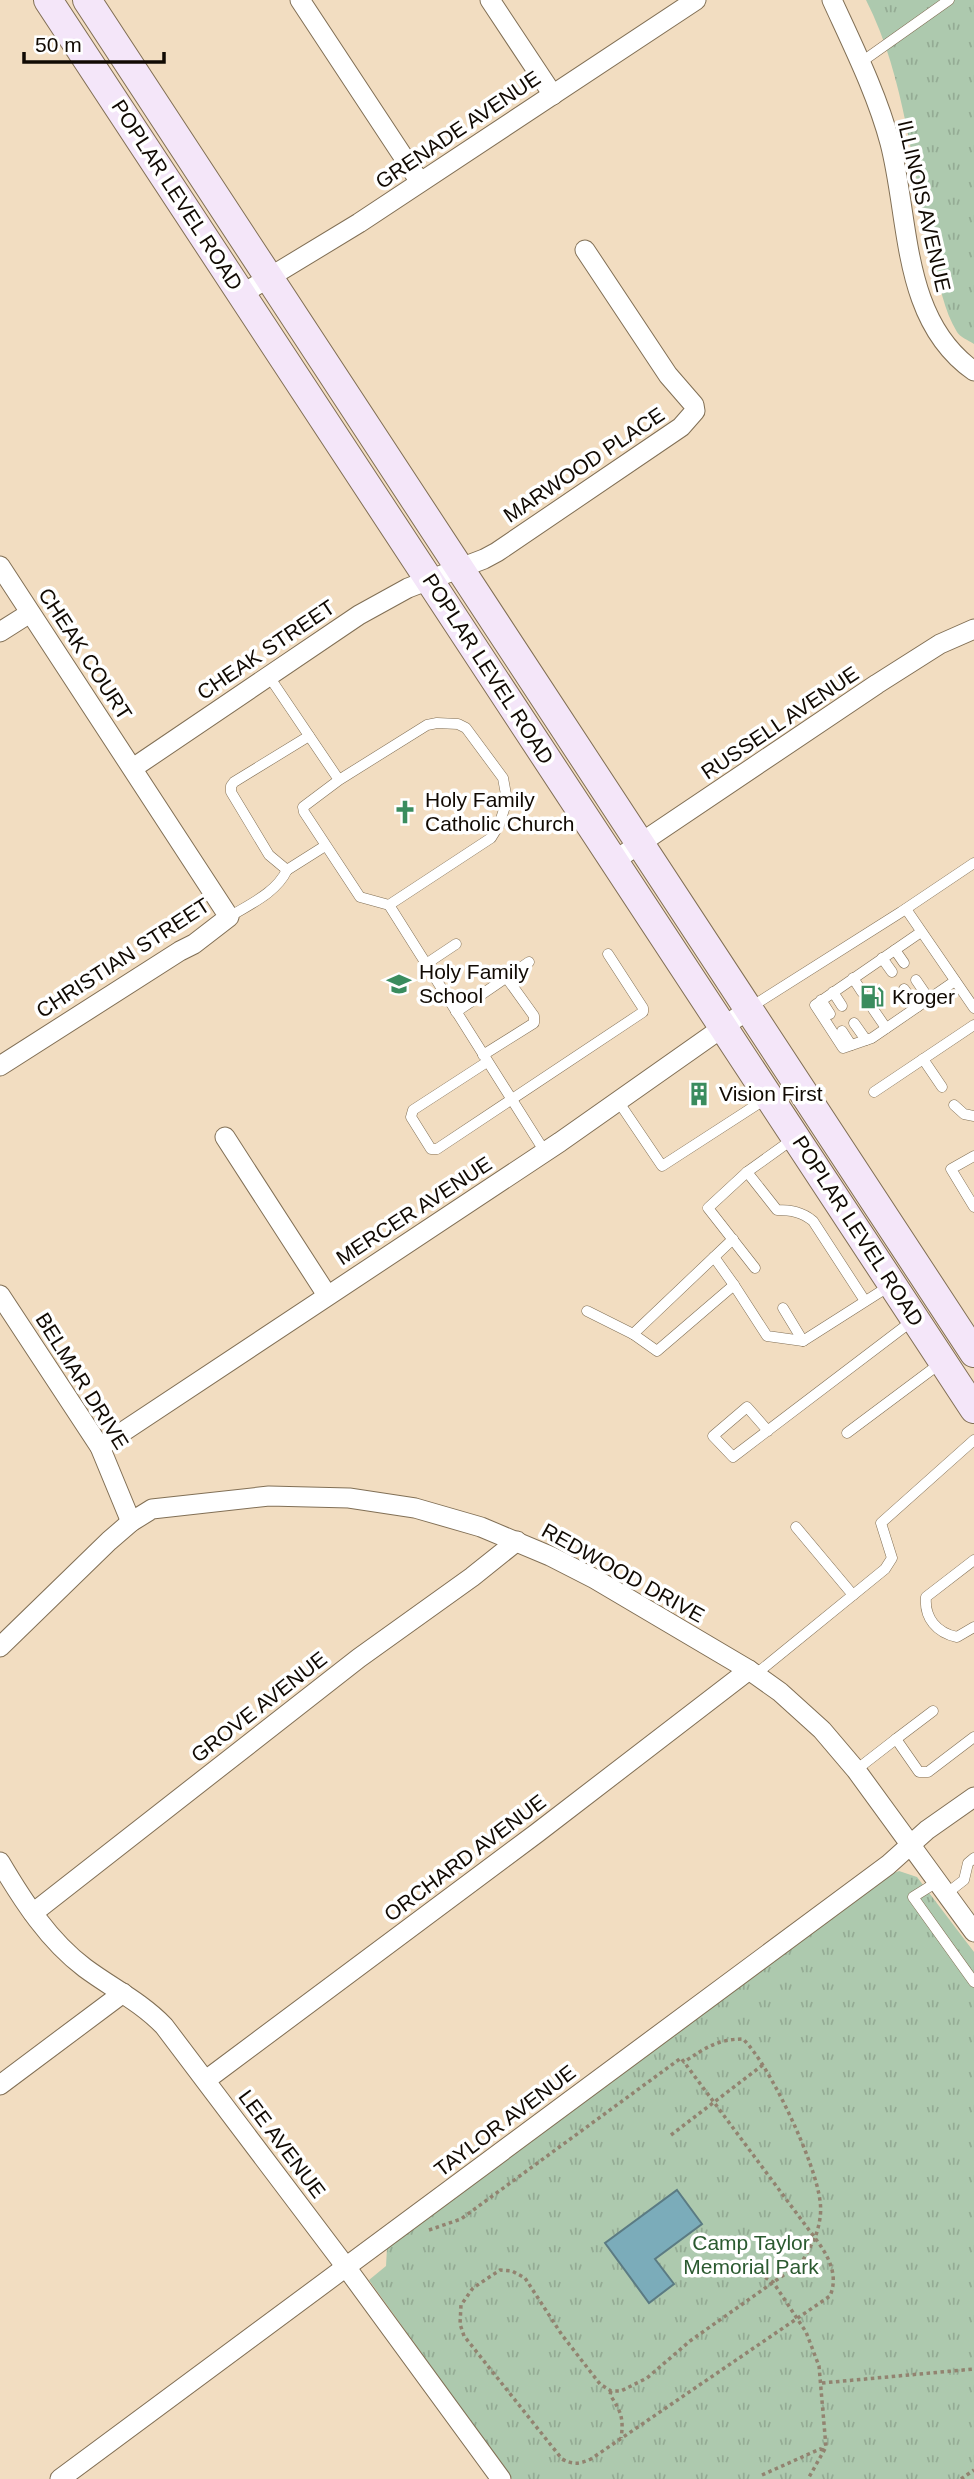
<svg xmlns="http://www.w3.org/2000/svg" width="974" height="2479" font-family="Arial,sans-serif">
<defs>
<pattern id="park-tufts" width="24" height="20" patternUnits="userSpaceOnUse" patternTransform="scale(1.75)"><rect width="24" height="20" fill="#adc9ae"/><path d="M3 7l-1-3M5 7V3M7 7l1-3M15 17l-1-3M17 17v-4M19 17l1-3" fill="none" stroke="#94ab94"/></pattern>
</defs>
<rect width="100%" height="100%" fill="#f2ddc1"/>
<g fill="url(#park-tufts)">
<path d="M866,0h108v344c-6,-4 -14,-7 -17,-12 -13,-21 -18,-49 -23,-72 -23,-86 -27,-180 -68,-260z"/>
<path d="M899,1871l18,6 57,75v527h-462l-143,-199 17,-14 1,-18 504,-374z"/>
</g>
<path fill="#7bacba" stroke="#5b7b83" stroke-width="2" d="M677,2190l25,34 -47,35 19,25 -25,19 -44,-60z"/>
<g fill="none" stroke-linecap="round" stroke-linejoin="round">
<g stroke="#816f55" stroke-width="11">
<g id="lane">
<path d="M860,63l89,-63"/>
<path d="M268,675l71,105 -36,27 1,5 56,85 29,8 102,-67 8,-13 8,-25 -4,-22 -37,-50 -8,-4 -21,-1 -10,2 -88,55"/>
<path d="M309,736l-75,46 -3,4v6l38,63 18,15 38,-24"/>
<path d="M389,905l156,247"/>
<path d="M906,909l68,99"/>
<path d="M229,917c21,-13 47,-24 58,-47"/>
<path d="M921,932l-106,73 28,43 29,-10 83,-57"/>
<path d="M895,950l9,13"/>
<path d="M882,958l10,14"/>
<path d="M426,964l30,-20"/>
<path d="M853,978l9,14"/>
<path d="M916,980l13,19"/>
<path d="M904,989l13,18"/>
<path d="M833,992l9,14"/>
<path d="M821,1000l9,14"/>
<path d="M751,1007l150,-95 73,-49"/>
<path d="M873,1009l13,19"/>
<path d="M456,1012l73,-50"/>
<path d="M854,1023l12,17"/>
<path d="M842,1031l9,14"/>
<path d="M483,1055l51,-32v-7l-28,-39"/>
<path d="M923,1059l19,28"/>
<path d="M487,1062l-74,48 -2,7 20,32h6l206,-137v-4l-35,-54"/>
<path d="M874,1092l100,-67"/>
<path d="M618,1101l44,65 105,-68"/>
<path d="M954,1105l10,9 10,2"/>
<path d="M974,1156l-23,13 23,38"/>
<path d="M747,1172l30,38c14,0 25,2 36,11l52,80"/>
<path d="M714,1257l20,28"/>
<path d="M755,1268l-47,-60 39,-36 46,-33"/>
<path d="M783,1308l20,33 88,-56"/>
<path d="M587,1311l46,23 100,-95"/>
<path d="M633,1334l24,17 77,-66 33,51 36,5"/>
<path d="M768,1431l-21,-24 -34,29 20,21 179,-136"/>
<path d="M847,1433l95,-71"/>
<path d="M796,1527l57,68"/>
<path d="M974,1560l-48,37c-2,21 11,36 31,40l17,-10"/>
<path d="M756,1674l129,-105 7,-11 -11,-35 93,-83"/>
<path d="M896,1739l37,-28"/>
<path d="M856,1770l40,-31 23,33h9l46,-35"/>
<path d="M937,1882l-24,15 61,85"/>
<path d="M946,1894l18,-14 4,-17 6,-5"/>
</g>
</g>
<g stroke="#816f55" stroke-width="21">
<g id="street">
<path d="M300,0l120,182"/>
<path d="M490,0l63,95"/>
<path d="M832,0c21,46 45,94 58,143 20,77 11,177 84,228"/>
<path d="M242,294l117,-71 337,-223"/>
<path d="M0,566l229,351 -35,27 -14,7 -180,115"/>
<path d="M0,632l30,-19"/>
<path d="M133,768l226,-153 49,-27 76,-29 13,-7 184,-125 14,-16 -1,-6 -26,-30 -83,-125"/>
<path d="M614,861l263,-177 63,-40 34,-15"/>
<path d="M225,1137l102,158"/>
<path d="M0,1295l100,152 31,75"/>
<path d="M100,1447l460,-305 189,-133"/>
<path d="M0,1647l109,-106 22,-19 21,-13 117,-13 80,2 66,10 66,19 69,29 45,23 154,91 31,22 42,38 34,40 118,162"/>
<path d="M0,1862c23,39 49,79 85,106 27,20 56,34 79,58l182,241 155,212"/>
<path d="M33,1913l326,-255 113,-81 45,-36"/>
<path d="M206,2080l331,-247 212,-163"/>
<path d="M0,2085l123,-92"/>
<path d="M60,2479l828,-614 39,-35 47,-33"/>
</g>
</g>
<g stroke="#816f55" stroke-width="30">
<g id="secondary">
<path d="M48,0l926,1409"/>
<path d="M87,0l887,1353"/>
</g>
</g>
<g stroke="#928370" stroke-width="3.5" stroke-dasharray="3.5 3.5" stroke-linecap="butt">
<path d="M671,2135l93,-71"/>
<path d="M429,2230l32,-11 220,-161 3,4c21,-14 34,-23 59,-23 27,26 73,125 77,162 2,13 -1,25 -5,37l-1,2 -12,22 -112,79 -43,37 -26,13h-10l-11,-7 -38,-49 -37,-57 -13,-7 -12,-1 -27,18 -12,17 -1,19 4,12 98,123c11,6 18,5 29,0l239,-163c9,-21 -2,-41 -15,-58l-131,-176"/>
<path d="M759,2274l14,8 33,50 13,34 7,81 -18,32"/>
<path d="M822,2383l152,-14"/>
<path d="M611,2391l-1,4c11,16 14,24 11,43"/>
<path d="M762,2475l58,-26 3,1"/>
<path d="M961,2479l13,-9"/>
</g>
<use href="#lane" stroke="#fff" stroke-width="10"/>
<use href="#street" stroke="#fff" stroke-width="19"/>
<use href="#secondary" stroke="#f4e6f9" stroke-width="28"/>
</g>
<defs>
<g id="church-bare" transform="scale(1.89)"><path d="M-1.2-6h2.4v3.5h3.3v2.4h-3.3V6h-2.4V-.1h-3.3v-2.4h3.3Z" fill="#3a8c5e" stroke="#fff" stroke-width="2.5" paint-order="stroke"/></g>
<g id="school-bare" transform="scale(1.89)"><path d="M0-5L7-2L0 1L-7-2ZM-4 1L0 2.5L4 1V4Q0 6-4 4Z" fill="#3a8c5e" stroke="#fff" stroke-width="2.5" paint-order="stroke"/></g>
<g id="fuel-bare" transform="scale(1.89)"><path d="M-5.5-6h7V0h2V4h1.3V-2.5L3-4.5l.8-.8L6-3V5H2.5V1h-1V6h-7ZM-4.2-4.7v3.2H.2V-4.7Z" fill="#3a8c5e" stroke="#fff" stroke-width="2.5" paint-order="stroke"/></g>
<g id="building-bare" transform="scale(1.89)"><path d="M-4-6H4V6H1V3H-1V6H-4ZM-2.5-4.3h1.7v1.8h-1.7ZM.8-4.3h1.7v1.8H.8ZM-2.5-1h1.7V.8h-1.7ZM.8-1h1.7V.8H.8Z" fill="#3a8c5e" stroke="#fff" stroke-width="2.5" paint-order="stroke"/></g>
</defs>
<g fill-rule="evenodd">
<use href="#church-bare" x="405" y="812"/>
<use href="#school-bare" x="399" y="984"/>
<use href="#fuel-bare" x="872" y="997"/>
<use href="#building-bare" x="699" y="1094"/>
</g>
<g text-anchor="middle" stroke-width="7" stroke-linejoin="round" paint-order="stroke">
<g font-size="21" fill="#110a03" stroke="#fff">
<text transform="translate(458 130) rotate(-34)" y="7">GRENADE AVENUE</text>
<text transform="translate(177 195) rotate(57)" y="7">POPLAR LEVEL ROAD</text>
<text transform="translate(924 206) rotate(77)" y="7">ILLINOIS AVENUE</text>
<text transform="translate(584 465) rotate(-34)" y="7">MARWOOD PLACE</text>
<text transform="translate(266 650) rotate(-34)" y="7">CHEAK STREET</text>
<text transform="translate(85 654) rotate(57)" y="7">CHEAK COURT</text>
<text transform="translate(488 669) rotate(57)" y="7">POPLAR LEVEL ROAD</text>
<text transform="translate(780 723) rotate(-34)" y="7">RUSSELL AVENUE</text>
<text transform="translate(123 958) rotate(-33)" y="7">CHRISTIAN STREET</text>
<text transform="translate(414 1211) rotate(-33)" y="7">MERCER AVENUE</text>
<text transform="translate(858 1231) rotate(57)" y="7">POPLAR LEVEL ROAD</text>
<text transform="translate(82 1381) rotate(58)" y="7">BELMAR DRIVE</text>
<text transform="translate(623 1573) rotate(29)" y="7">REDWOOD DRIVE</text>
<text transform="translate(259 1707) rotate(-38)" y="7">GROVE AVENUE</text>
<text transform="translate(465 1858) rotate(-37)" y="7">ORCHARD AVENUE</text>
<text transform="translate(505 2121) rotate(-37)" y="7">TAYLOR AVENUE</text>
<text transform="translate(282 2144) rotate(53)" y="7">LEE AVENUE</text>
</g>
<g font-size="21" fill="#110a03" stroke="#fff" text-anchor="start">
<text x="425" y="807">Holy Family<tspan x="425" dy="24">Catholic Church</tspan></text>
<text x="419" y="979">Holy Family<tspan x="419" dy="24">School</tspan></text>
<text x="892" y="1004">Kroger</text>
<text x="719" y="1101">Vision First</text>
</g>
<g font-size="21" fill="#2b5a30" stroke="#fff">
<text x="751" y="2250">Camp Taylor<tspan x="751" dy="24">Memorial Park</tspan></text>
</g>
</g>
<path d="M24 52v10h140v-10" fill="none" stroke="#110a03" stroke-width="3.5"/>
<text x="35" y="52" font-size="21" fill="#110a03" stroke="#ffffff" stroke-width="5" paint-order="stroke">50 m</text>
</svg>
